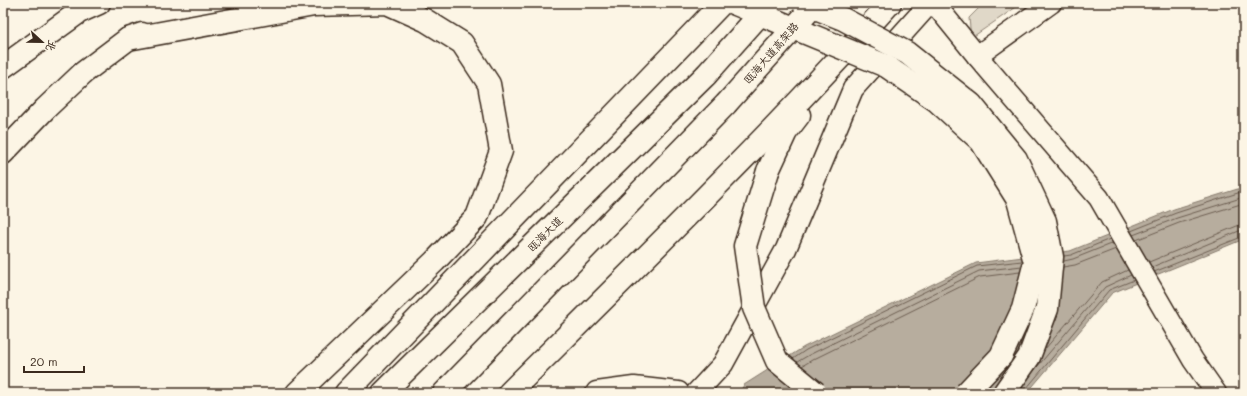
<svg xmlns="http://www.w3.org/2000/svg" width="1247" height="396" font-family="Mali,'LXGW WenKai TC',sans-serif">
<rect width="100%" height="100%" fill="#fcf5e5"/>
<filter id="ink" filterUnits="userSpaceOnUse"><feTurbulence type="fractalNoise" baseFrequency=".025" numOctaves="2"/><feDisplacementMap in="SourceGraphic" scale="8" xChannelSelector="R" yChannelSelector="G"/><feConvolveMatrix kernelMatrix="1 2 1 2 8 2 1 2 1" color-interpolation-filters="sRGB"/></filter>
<g filter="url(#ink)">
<path fill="#e0d8c8" stroke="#8e8173" d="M984,3h38l-51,35 -2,-20z"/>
<path fill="#b7ad9e" stroke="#85796b" d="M1244,187v52l-132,54 -85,100h-288l5,-8 60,-38 172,-84 94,-12 104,-42z"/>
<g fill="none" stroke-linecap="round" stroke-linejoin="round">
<g stroke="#6d5e51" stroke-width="1">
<path d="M1131,231l45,-18 68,-22"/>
<path d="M1133,235l44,-17 67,-21"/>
<path d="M1136,240l43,-17 65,-20"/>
<path d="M1064,256l7,-1 39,-16"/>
<path d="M1064,261l9,-2 40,-16"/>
<path d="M1149,262l88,-36 7,-1"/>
<path d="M1063,267l12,-2 41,-16"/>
<path d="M1152,267l87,-36h5"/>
<path d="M1154,272l90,-36"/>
<path d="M1045,349l57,-67 26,-12"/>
<path d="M793,359l13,-9 171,-84 45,-5"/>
<path d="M797,362l12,-7 170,-84 43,-5"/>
<path d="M802,366l10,-6 168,-83 40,-5"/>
<path d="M1032,373l73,-86 26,-12"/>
<path d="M1025,393l1,-4 83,-99 25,-10"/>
</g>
<g stroke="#3b2a1e" stroke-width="23">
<g id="minor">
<path d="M934,3l43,53 122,142 94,162 23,33"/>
<path d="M977,56l74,-53"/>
<path d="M696,393l27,-29 63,-115 67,-160 77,-86"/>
</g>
</g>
<g stroke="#3b2a1e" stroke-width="25">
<g id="major">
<path d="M128,39l186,-34 73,-2 38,17 37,23 27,41 12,67 -24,66 -42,44 -138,132"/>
<path d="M3,67l76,-55 20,-9"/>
<path d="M3,153l42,-44 38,-36 45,-34 14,-5"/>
<path d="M768,171l18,-39 13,-17"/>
<path d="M346,393l376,-390"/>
<path d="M509,393c129,-128 259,-255 381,-390"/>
<path d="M597,393l37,-5 44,5"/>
</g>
</g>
<g stroke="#3b2a1e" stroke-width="25">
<g id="highway">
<path d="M383,393l323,-318"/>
<path d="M444,393l282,-289"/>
</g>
</g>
<use href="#minor" stroke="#fcf5e5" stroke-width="20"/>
<use href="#major" stroke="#fcf5e5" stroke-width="22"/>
<use href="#highway" stroke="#fcf5e5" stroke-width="22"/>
<g stroke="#3b2a1e" stroke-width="25" stroke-linecap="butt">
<g id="major-bridge">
<path d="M733,3l153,63 51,35 44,40 37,59 17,62 -12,47 -22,47 -35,37"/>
<path d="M803,3l40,16 64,34 64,51 45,55 29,62 7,36 -5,52 -18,48 -25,36"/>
<path d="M768,171l-23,75 9,62 23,53 39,32"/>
</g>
</g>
<g stroke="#3b2a1e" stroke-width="25" stroke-linecap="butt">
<g id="highway-bridge">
<path d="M706,75l64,-72"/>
<path d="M726,104l90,-101"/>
</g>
</g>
<use href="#major-bridge" stroke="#fcf5e5" stroke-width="22"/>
<use href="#highway-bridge" stroke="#fcf5e5" stroke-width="22"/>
</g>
</g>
<g text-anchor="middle" stroke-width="3" stroke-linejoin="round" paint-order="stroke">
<g font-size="11" fill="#3b2a1e" stroke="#fcf5e5">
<text transform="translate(771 53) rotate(-49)" y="4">瓯海大道高架路</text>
<text transform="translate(545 234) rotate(-45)" y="4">瓯海大道</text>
</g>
</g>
<rect width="1247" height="396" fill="none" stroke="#fcf5e5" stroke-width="16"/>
<rect x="8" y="8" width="1231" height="380" fill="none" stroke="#3b2a1e" stroke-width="1.5" filter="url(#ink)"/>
<g transform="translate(42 42) rotate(112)" stroke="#fcf5e5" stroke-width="3" paint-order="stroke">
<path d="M0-3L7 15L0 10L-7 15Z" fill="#3b2a1e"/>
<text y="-6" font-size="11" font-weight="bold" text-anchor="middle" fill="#3b2a1e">北</text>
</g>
<path d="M24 366v6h60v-6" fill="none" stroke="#3b2a1e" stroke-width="2"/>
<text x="30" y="366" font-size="12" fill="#3b2a1e" stroke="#fcf5e5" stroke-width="3" paint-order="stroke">20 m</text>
</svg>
